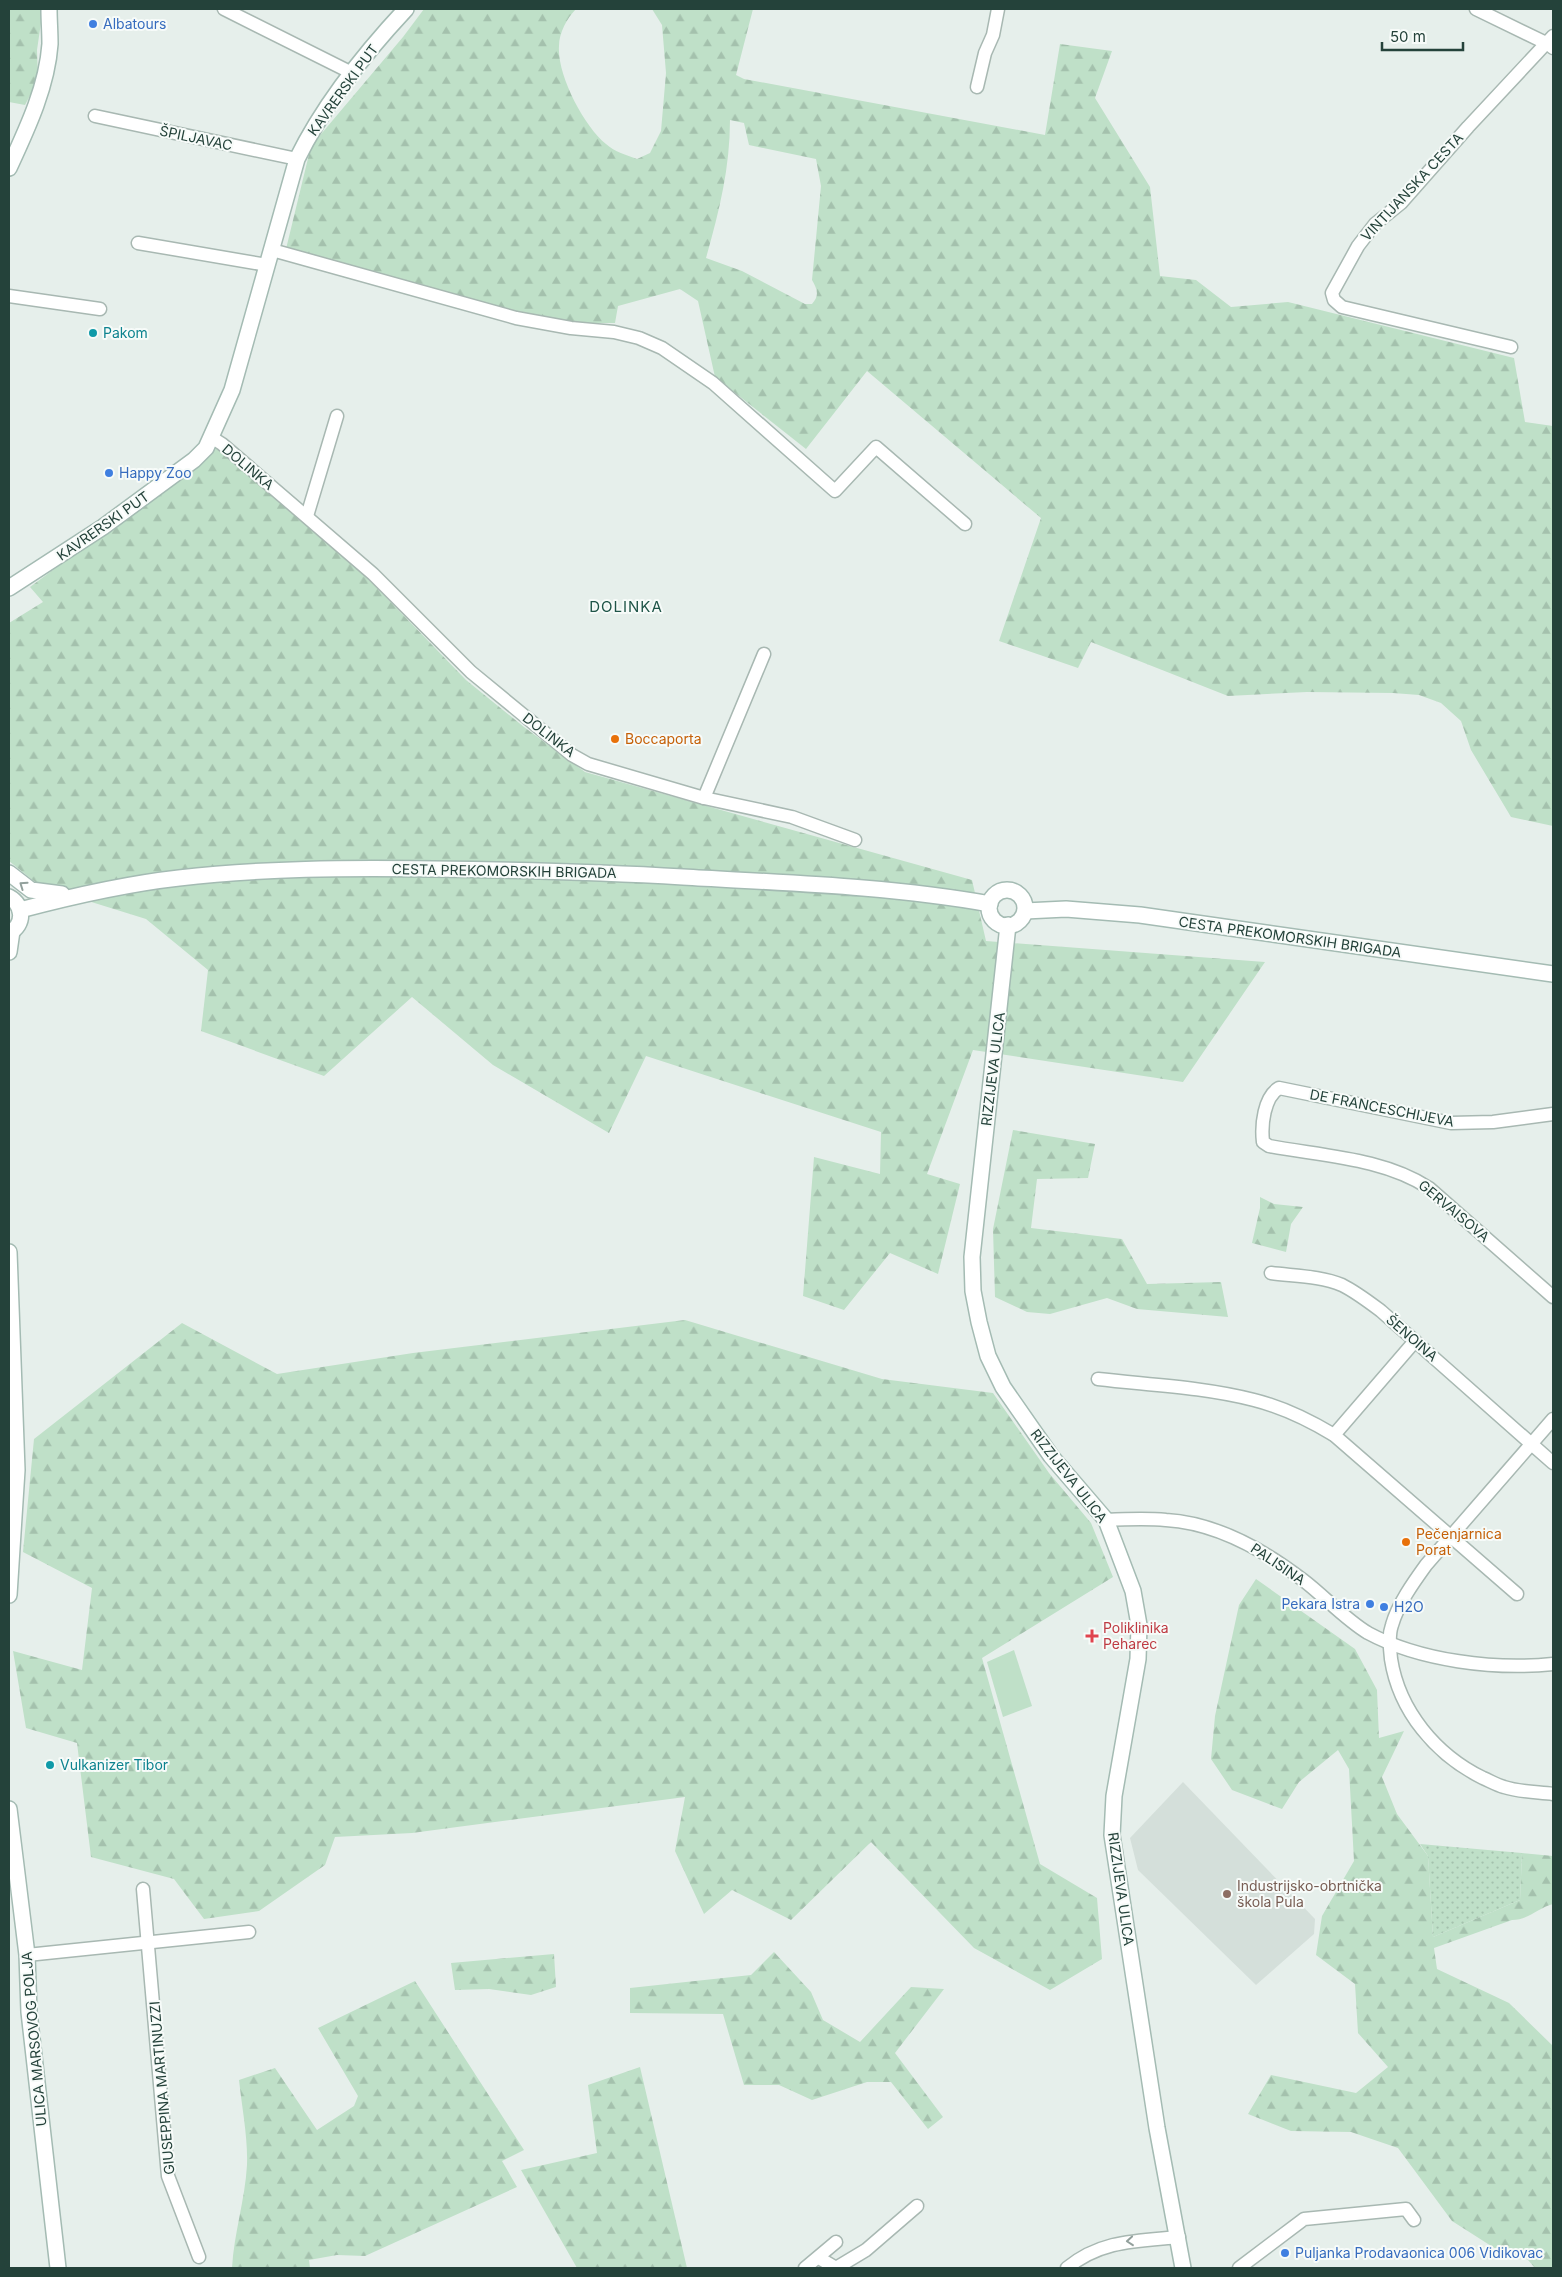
<svg xmlns="http://www.w3.org/2000/svg" width="1562" height="2277" font-family="Inter,sans-serif">
<defs>
<pattern id="grass-dots" width="8" height="8" patternUnits="userSpaceOnUse" patternTransform="scale(1.25)"><rect width="8" height="8" fill="#bfe0c8"/><path d="M2 2h.1M6 6h.1" fill="none" stroke="#a4c1ad" stroke-width="1.8" stroke-linecap="round"/></pattern>
<pattern id="forest-firs" width="22" height="20" patternUnits="userSpaceOnUse" patternTransform="scale(1.25)"><rect width="22" height="20" fill="#bfe0c8"/><path d="M5 1l3.5 6h-7zM16 11l3.5 6h-7z" fill="#a4c1ad"/></pattern>
</defs>
<rect width="100%" height="100%" fill="#e6efeb"/>
<path fill="#d4dfda" d="M1183,1782l132,137 -1,15 -58,51 -118,-115 -8,-32z"/>
<path fill="url(#grass-dots)" d="M1420,1844l102,9 -2,47 -87,37 -5,-81z"/>
<g fill="url(#forest-firs)" fill-rule="evenodd">
<path d="M9,9h34l-6,41 1,30 -13,25 -16,-3z"/>
<path d="M424,9h152c-9,9 -17,24 -17,37 -2,29 25,80 47,98 9,8 20,11 31,15l13,-6 11,-22 5,-58 -4,-48 -10,-16h101l-17,66 8,4 301,56 15,-91 52,7 -17,47 55,89 10,89 36,4 35,27 57,-5 226,56 11,64 28,4v400l-42,-9 -40,-67 -10,-29 -20,-18 -22,-8 -26,-2 -86,-1 -79,4 -137,-54 -13,26 -79,-27 42,-123 -174,-147 -61,78 -91,-72 -17,-76 -18,-12 -62,17 -3,17h-59l-270,-74 25,-103 92,-109zM730,120l14,3 5,22 67,14 5,27 -9,94c5,9 8,15 0,24h-7l-63,-33 -36,-13c13,-46 24,-90 24,-138z"/>
<path d="M217,448l131,110 118,122 58,47 61,45 387,108 14,61 279,21 -82,120 -210,-32 -46,124 33,10 -22,90 -48,-21 -46,57 -41,-14 11,-139 66,17 1,-42 -235,-76 -37,77 -116,-68 -81,-68 -88,79 -123,-45 7,-61 -62,-51 -106,-33 -31,-25v-238l34,-21 -13,-15z"/>
<path d="M1013,1130l82,14 -7,34 -51,1 -6,49 91,11 25,45 74,-2 7,35 -91,-8 -30,-11 -57,16 -23,-2 -32,-15 -2,-68z"/>
<path d="M1260,1197l14,7 29,3 -12,17 -5,28 -34,-9 8,-35z"/>
<path d="M685,1320l197,59 111,14 56,80 42,50 22,54 -131,81 58,206 57,34 5,61 -52,31 -76,-42 -103,-106 -80,78 -59,-30 -28,24 -29,-63 10,-54 -273,36 -77,4 -10,28 -66,46 -55,8 -30,-40 -83,-22 -14,-114 -51,-15 -13,-77 69,19 10,-82 -69,-36 11,-113 148,-116 95,51 136,-21z"/>
<path d="M1256,1579l99,70 22,41 2,48 25,-7 -22,46 15,37 31,42 5,81 87,-37 2,-47 31,3v48c-15,4 -25,16 -41,16l-78,28 3,21 72,34 44,43v222h-18l-14,-16 -11,6 -58,-37 -54,-73 -47,-16 -60,-1 -43,-17 23,-39 85,18 32,-26 -30,-34 -3,-49 -39,-29 6,-39 32,-55 -5,-92 -11,-19 -39,32 -17,27 -50,-19 -21,-31 4,-43 24,-111z"/>
<path d="M774,1952l37,40 12,28 37,22 51,-55 33,2 -49,64 48,64 -15,12 -37,-47h-24l-55,18 -33,-15h-35l-21,-71 -93,-1v-25l121,-13z"/>
<path d="M554,1954l2,33 -25,8 -42,-6 -34,1 -4,-27z"/>
<path d="M415,1981l109,169 -22,11 15,26 -152,69 -28,-1 -28,5 1,8h-78c2,-35 13,-68 15,-103 1,-27 -5,-57 -8,-85l36,-12 42,62 37,-24 4,-10 -40,-68z"/>
<path d="M640,2067l47,201h-110l-56,-98 76,-17 -9,-68z"/>
</g>
<path fill="#bfe0c8" d="M1014,1650l18,56 -29,11 -16,-55z"/>
<g fill="none" stroke-linecap="round" stroke-linejoin="round">
<g stroke="#a8b8b2" stroke-width="15">
<g id="street">
<path d="M224,9l128,64"/>
<path d="M1476,9l72,35 5,4"/>
<path d="M977,87l8,-34 8,-18 5,-26"/>
<path d="M95,116l202,43"/>
<path d="M138,243l129,22"/>
<path d="M272,250l244,68 55,10 43,4 25,6 23,10 51,35 122,108 41,-44 89,77"/>
<path d="M9,296l91,13"/>
<path d="M1511,347l-169,-40 -8,-7 -2,-7 26,-47 17,-22 26,-21 67,-76 85,-91"/>
<path d="M211,437l11,7 151,130 98,98 101,83 16,9 116,34 88,19 63,23"/>
<path d="M307,516l30,-100"/>
<path d="M704,798l60,-144"/>
<path d="M1553,1114l-60,8 -42,1 -172,-35c-15,9 -18,37 -16,54l6,4c53,10 114,12 160,42l124,109"/>
<path d="M1271,1273c23,3 50,3 71,12 14,7 27,17 39,26l172,152"/>
<path d="M1098,1379c52,6 105,8 156,21 28,7 55,20 80,35l183,159"/>
<path d="M1553,1419l-127,146c-13,18 -28,39 -34,60 -4,11 -2,22 -1,34 8,52 45,96 92,119 7,3 14,7 21,9 15,5 33,5 49,7"/>
<path d="M1334,1435l81,-94"/>
<path d="M1106,1520c20,-1 40,-2 60,0 51,3 98,30 137,60 21,16 43,40 65,53 52,28 127,37 185,31"/>
<path d="M143,1889l25,287 31,81"/>
<path d="M27,1955l222,-23"/>
<path d="M819,2258l17,10 30,-18 51,-44"/>
<path d="M805,2268l31,-26"/>
<path d="M1067,2268c34,-28 70,-27 112,-31"/>
<path d="M1239,2268l65,-49 102,-10 8,11"/>
</g>
</g>
<g stroke="#a4bbb3" stroke-width="18">
<g id="secondary">
<path d="M9,168c18,-39 38,-81 41,-124 0,-12 -1,-24 -1,-35"/>
<path d="M9,588l94,-61 91,-67 12,-12 26,-58 65,-231c27,-55 67,-105 109,-150"/>
<path d="M9,873l22,17 31,4"/>
<circle cx="1007" cy="908" r="18"/>
<path d="M9,897c15,8 16,28 0,36"/>
<path d="M20,910c53,-14 105,-26 159,-32 84,-10 169,-10 254,-9 83,1 166,3 250,8 102,6 206,9 307,27"/>
<path d="M1025,911l41,-2 74,6 413,59"/>
<path d="M1008,925l-36,332 1,34 6,31 9,34 15,31 48,69 55,64 27,71 6,34 -1,34 -24,137 -2,39 45,293 26,140"/>
<path d="M9,952l3,-21"/>
<path d="M9,1252l8,218 -8,125"/>
<path d="M9,1809l18,146 2,57 29,256"/>
</g>
</g>
<use href="#street" stroke="#fff" stroke-width="12"/>
<use href="#secondary" stroke="#fff" stroke-width="15"/>
</g>
<defs><path id="oneway-chevron" d="M-2-3.5L2.5 0L-2 3.5" fill="none" stroke-width="1.6" stroke-linecap="round" stroke-linejoin="round" transform="scale(1.25)"/></defs>
<g stroke="#92a09c">
<use href="#oneway-chevron" transform="translate(23 885) rotate(-145)"/>
<use href="#oneway-chevron" transform="translate(1130 2241) rotate(175)"/>
</g>
<g fill="#3f7fe0" stroke="#f7fbf9" stroke-width="2">
<circle cx="93" cy="24" r="5"/>
<circle cx="109" cy="473" r="5"/>
<circle cx="1370" cy="1604" r="5"/>
<circle cx="1384" cy="1607" r="5"/>
<circle cx="1285" cy="2253" r="5"/>
</g>
<g fill="#0f9aa8" stroke="#f7fbf9" stroke-width="2">
<circle cx="93" cy="333" r="5"/>
<circle cx="50" cy="1765" r="5"/>
</g>
<g fill="#e8710a" stroke="#f7fbf9" stroke-width="2">
<circle cx="615" cy="739" r="5"/>
<circle cx="1406" cy="1542" r="5"/>
</g>
<path fill="#e0444e" stroke="#f7fbf9" stroke-width="2" d="M1089.5 1628.5h5v5h5v5h-5v5h-5v-5h-5v-5h5z"/>
<circle fill="#8d6e63" stroke="#f7fbf9" stroke-width="2" cx="1227" cy="1894" r="5"/>
<g text-anchor="middle" stroke-width="4" stroke-linejoin="round" paint-order="stroke">
<g font-size="14" fill="#366cbe" stroke="#f7fbf9" text-anchor="start">
<text x="103" y="29">Albatours</text>
<text x="119" y="478">Happy Zoo</text>
<text x="1360" y="1609" text-anchor="end">Pekara Istra</text>
<text x="1394" y="1612">H2O</text>
<text x="1295" y="2258">Puljanka Prodavaonica 006 Vidikovac</text>
</g>
<g font-size="14" fill="#24423a" stroke="#f7fbf9">
<text transform="translate(343 90) rotate(-54)" y="5">KAVRERSKI PUT</text>
<text transform="translate(196 138) rotate(12)" y="5">ŠPILJAVAC</text>
<text transform="translate(1412 187) rotate(-47)" y="5">VINTIJANSKA CESTA</text>
<text transform="translate(248 467) rotate(40)" y="5">DOLINKA</text>
<text transform="translate(103 526) rotate(-35)" y="5">KAVRERSKI PUT</text>
<text transform="translate(549 735) rotate(38)" y="5">DOLINKA</text>
<text transform="translate(504 871) rotate(1)" y="5">CESTA PREKOMORSKIH BRIGADA</text>
<text transform="translate(1290 937) rotate(8)" y="5">CESTA PREKOMORSKIH BRIGADA</text>
<text transform="translate(993 1069) rotate(-83)" y="5">RIZZIJEVA ULICA</text>
<text transform="translate(1382 1108) rotate(11)" y="5">DE FRANCESCHIJEVA</text>
<text transform="translate(1454 1211) rotate(40)" y="5">GERVAISOVA</text>
<text transform="translate(1412 1338) rotate(41)" y="5">ŠENOINA</text>
<text transform="translate(1069 1476) rotate(52)" y="5">RIZZIJEVA ULICA</text>
<text transform="translate(1278 1564) rotate(34)" y="5">PALISINA</text>
<text transform="translate(1121 1889) rotate(82)" y="5">RIZZIJEVA ULICA</text>
<text transform="translate(34 2039) rotate(-95)" y="5">ULICA MARSOVOG POLJA</text>
<text transform="translate(162 2088) rotate(-95)" y="5">GIUSEPPINA MARTINUZZI</text>
</g>
<g font-size="14" fill="#0d838f" stroke="#f7fbf9" text-anchor="start">
<text x="103" y="338">Pakom</text>
<text x="60" y="1770">Vulkanizer Tibor</text>
</g>
<g font-size="14" fill="#c56008" stroke="#f7fbf9" text-anchor="start">
<text x="625" y="744">Boccaporta</text>
<text x="1416" y="1539">Pečenjarnica<tspan x="1416" dy="16">Porat</tspan></text>
</g>
<g font-size="14" fill="#be3a42" stroke="#f7fbf9" text-anchor="start">
<text x="1103" y="1633">Poliklinika<tspan x="1103" dy="16">Peharec</tspan></text>
</g>
<g font-size="14" fill="#785e54" stroke="#f7fbf9" text-anchor="start">
<text x="1237" y="1891">Industrijsko-obrtnička<tspan x="1237" dy="16">škola Pula</tspan></text>
</g>
<g font-size="15" letter-spacing="1" fill="#1f5548" stroke="#f7fbf9">
<text x="626" y="612">DOLINKA</text>
</g>
</g>
<rect width="1562" height="2277" fill="none" stroke="#24423a" stroke-width="20"/>
<path d="M1382 42v8h81v-8" fill="none" stroke="#24423a" stroke-width="2.5"/>
<text x="1390" y="42" font-size="15" fill="#24423a" stroke="#f7fbf9" stroke-width="4" paint-order="stroke">50 m</text>
</svg>
